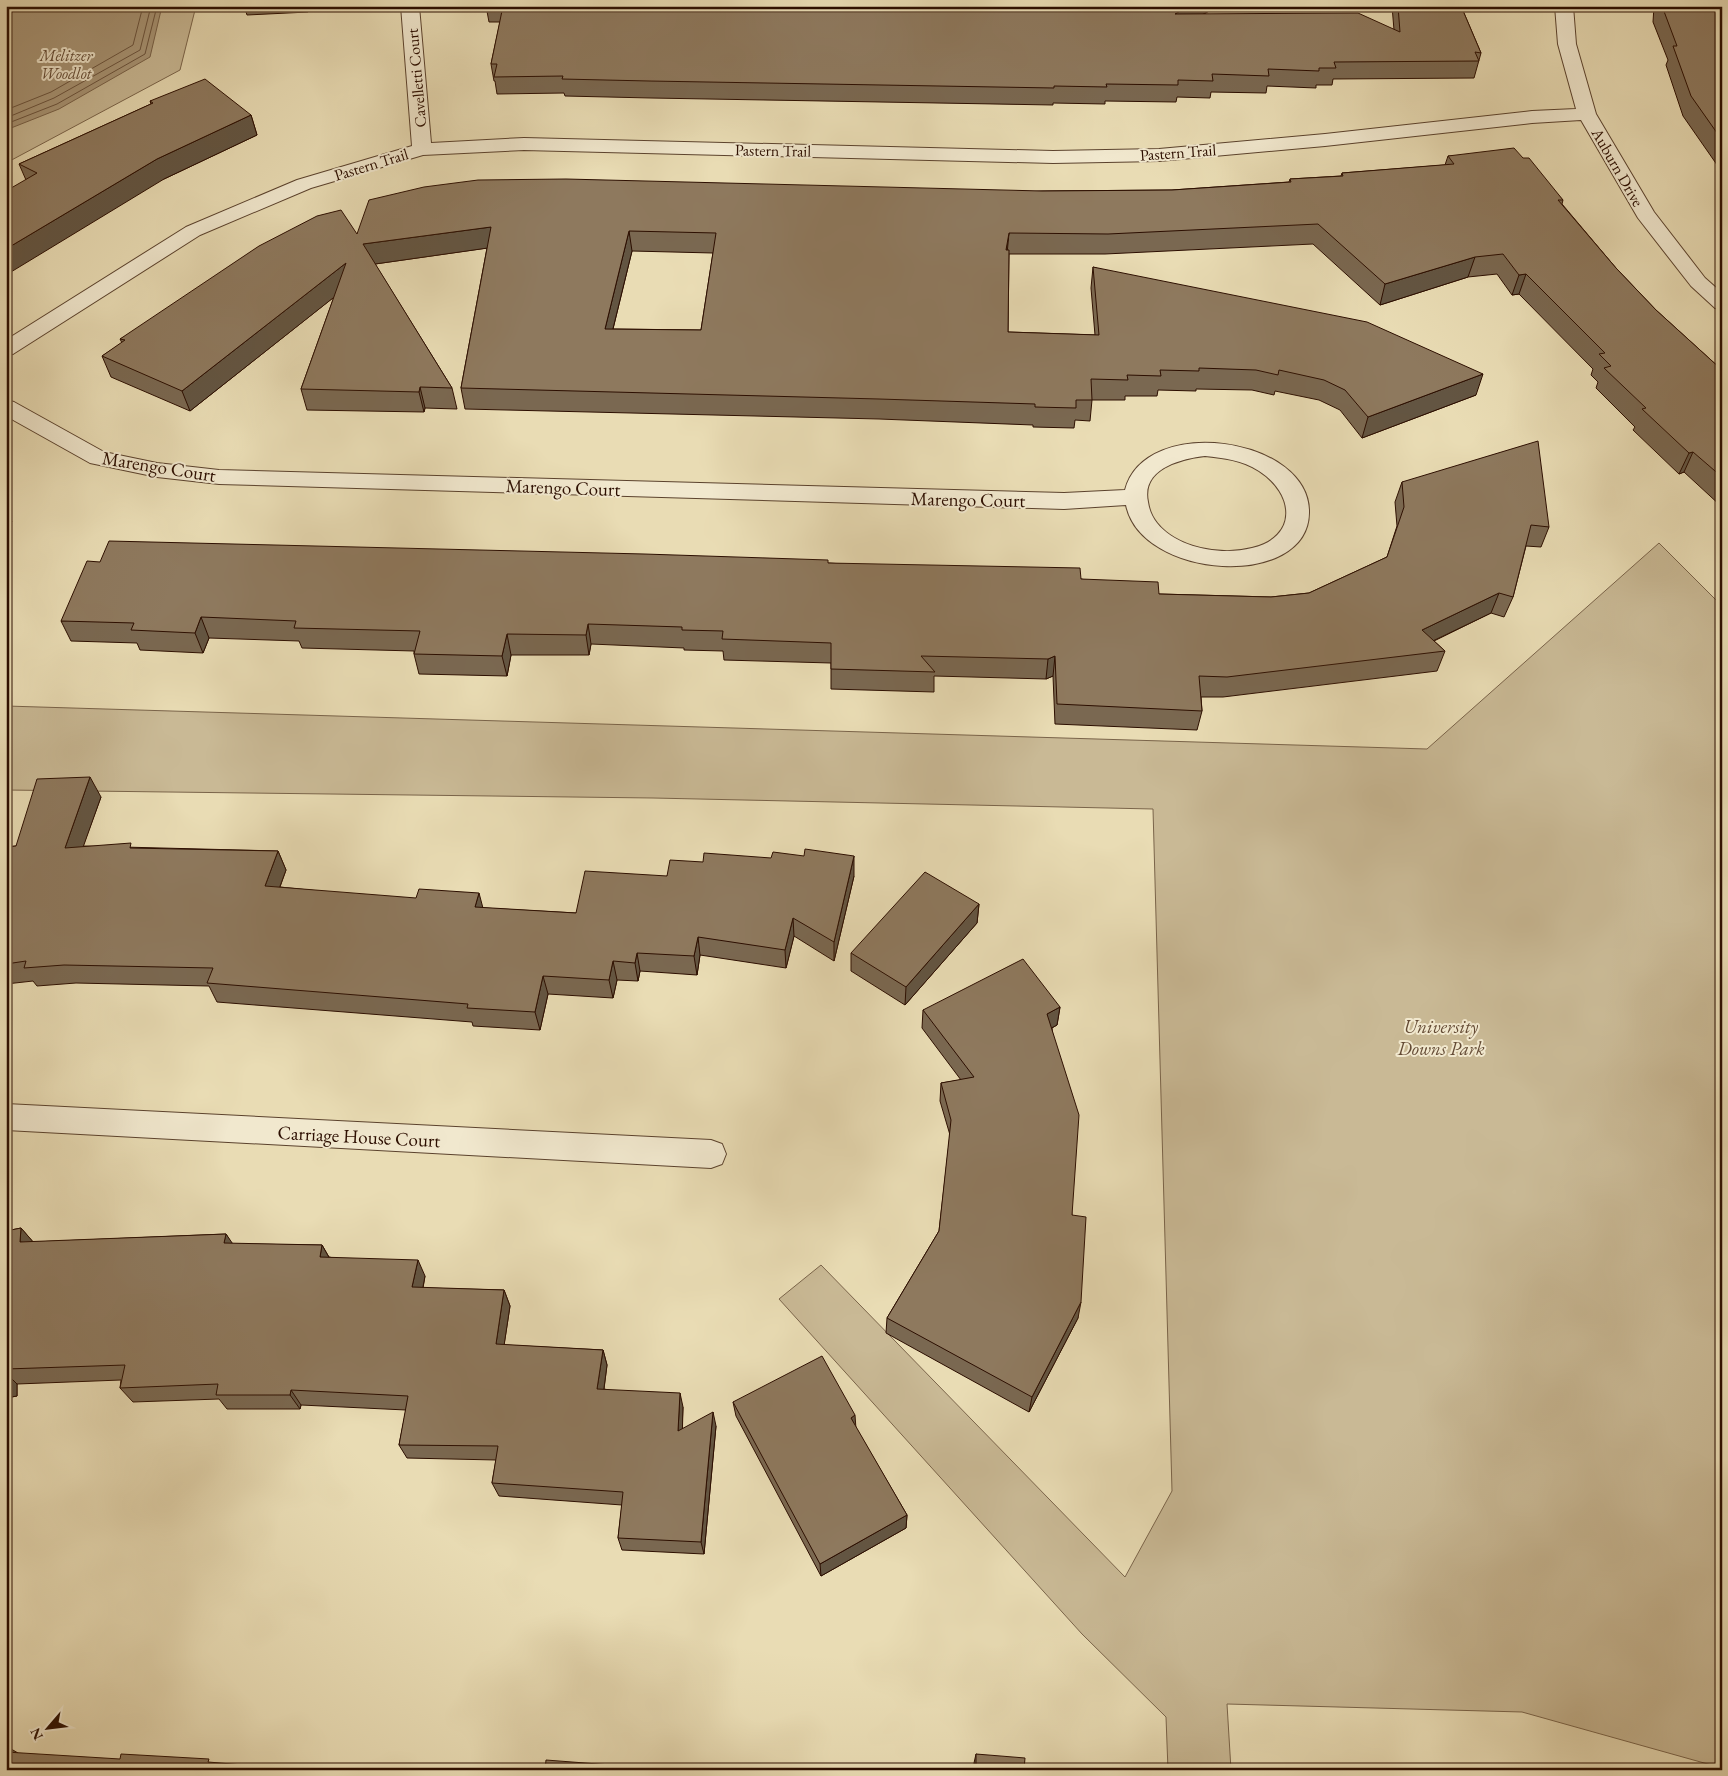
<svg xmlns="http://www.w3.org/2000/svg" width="1728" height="1776" font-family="'EB Garamond',serif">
<rect width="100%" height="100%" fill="#e9dcb4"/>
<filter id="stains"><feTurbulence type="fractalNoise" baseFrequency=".004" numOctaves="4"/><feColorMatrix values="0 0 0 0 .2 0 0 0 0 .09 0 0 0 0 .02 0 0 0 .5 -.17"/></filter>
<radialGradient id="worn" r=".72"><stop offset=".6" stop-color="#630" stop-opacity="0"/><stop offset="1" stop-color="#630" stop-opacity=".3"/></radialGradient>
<g fill="#c9b995" stroke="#7a644a">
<path d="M6,6h190l-16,64 -174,93z"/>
<path d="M1659,543l63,63v1162l-200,-56 -295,-8 4,66h-63l-2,-53 -84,-83 -303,-335 42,-34 304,312 47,-86 -19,-682 -500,-11 -647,-8v-84l1421,43z"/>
</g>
<path fill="#a99677" stroke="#776047" d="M6,6h156l-12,51 -91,52 -53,21z"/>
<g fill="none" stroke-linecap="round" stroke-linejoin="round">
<g stroke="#6a523c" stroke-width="1">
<path d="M6,110l45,-18 82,-47 10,-39"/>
<path d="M6,118l48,-20 86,-48 11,-44"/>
<path d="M6,124l51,-20 88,-50 12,-48"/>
</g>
<g stroke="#5b422d" stroke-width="2">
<g id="minor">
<path d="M401,6h18l12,137 93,-5 529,13 106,-2 166,-15 207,-23 44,-2 -18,-65 -3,-38h18l3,38 20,70 58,98 51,66 17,15v17l-7,-2 -24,-22 -53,-68 -57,-98 -49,3 -207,23 -166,15 -106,2 -529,-13 -101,5 -112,33 -111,47 -187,119 -7,1v-15l180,-113 111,-47 115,-34z"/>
<path d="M6,400l8,2 90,50 53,11 62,7 845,23 61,-3c20,-77 186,-53 184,23 -1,77 -168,67 -183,-8l-62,4 -845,-25 -62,-7 -67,-14 -84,-47zM1205,456c19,2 37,4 54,15 36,23 39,66 -7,77 -31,8 -75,0 -95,-25 -5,-6 -8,-14 -9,-21 -7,-33 32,-43 57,-46z"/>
<path d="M6,1104l705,36 11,4 4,10 -4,10 -11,4 -705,-38z"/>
</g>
</g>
<use href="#minor" fill="#f1e8ce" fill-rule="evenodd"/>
</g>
<g fill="#7a6851" stroke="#2c0e00" fill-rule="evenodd">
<path d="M244,6h66l-2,6 -61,3z"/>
<path d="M486,6h732l-14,8 190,16 -2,-24h69l20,47 -7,25 -141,1 -1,6h-16v3l-49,-2 -1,7 -55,-1 -1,6 -33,-1 -1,5 -71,-1v3l-52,-1v2l-402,-7 -86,-2 -1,-3 -67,1 -2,-13h-1l-3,-17 9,-42h-11z"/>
<path d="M1654,6h68v166l-39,-56 -17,-51 2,-5 -15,-38z"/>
<path d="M150,101l101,14 6,20 -93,44 -138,1 -7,-16 132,-60z"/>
<path d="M1448,156l75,2 40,42 -1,4 54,64 40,42 66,60v137l-38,-35 -5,2 -46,-44 2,-3 -39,-39 2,-6 -7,-7 2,-6 -74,-75 -7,1 -15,-21 -29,3 -88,28 -67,-61 -208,10h-96l-1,78 87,3 -4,-47 2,-21 383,128 -114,43 -22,-28 -21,-10 -44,-9 -1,4 -22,-5 -56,-1v2l-38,-1 -1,6h-32v4h-33l-2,21 -15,-1 -1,8 -41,-1v-2l-154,-6 -414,-10 -4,-21 26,-140 -112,16 77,124 5,21 -32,-1 -1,4 -117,-2 -6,-21 33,-92 -144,114 -79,-34 -9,-21 20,-13 -2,-4 237,-105 685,-43 130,-1 117,-8 1,-3 51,-3 1,-3 103,-8zM632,251l81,2 -12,77 -88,-1z"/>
<path d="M1402,482l147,45 -8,20 -15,-1 -13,51 -9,20 -13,-4 -57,28 11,10 -8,20 -214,26h-22l1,14 -5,19 -142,-6 -2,-48 -7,3 -112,-3v16l-103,-3v-26l-107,-3 -1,-9 -39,-1v-2l-93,-4 -2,11h-78l-4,21 -88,-2 -5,-20v-3l-112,-3 -3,-7 -90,-3 -6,15 -63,-3 -3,-7 -66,-2 -10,-20 767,-58 253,16 78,15 112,3 38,-4 78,-36 10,-31 -2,-24z"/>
<path d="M101,797l-18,49 195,5 8,19 -6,17 203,21 93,5 91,-37h187l-20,85 -40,-25 -8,32 -86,-13 -3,20 -57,-4 -2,10 -21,-1 -4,18 -65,-4 -8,36 -67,-4 -1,-4 -255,-20 -8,-16 -133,-3 -39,3 -4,-5 -27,3v-137l10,-1z"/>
<path d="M979,904l-2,19 -72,82 -54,-34v-18z"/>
<path d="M1060,1007l-3,18 -5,3 20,187 6,103 -49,94 -143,-79 1,-15 52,-87 11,-96 -10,-34 1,-18 20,-3 -39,-52 1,-18z"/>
<path d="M21,1228l12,14 193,-8 6,10 90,1 7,12 96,19 -2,12 81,2 6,16 -6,39 99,5 4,15 -3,24 79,18 -1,22 34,-3 -12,128 -82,-4 -4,-12 4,-33 -123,-9 -7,-13 4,-23 -89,-2 -8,-13 7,-35 -105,-5 -1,4h-73l-8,-10 -86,3 -13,-14 1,-8 -104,4v12l-11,2v-167z"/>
<path d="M733,1402l122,24 52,89 -1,13 -85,48 -85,-160z"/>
<path d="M976,1754l48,16h-50v-7z"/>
</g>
<g fill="#635542" stroke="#2c0e00">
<path d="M307,6h3l-2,6z"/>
<path d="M1189,6h29l-46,25 3,-17z"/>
<path d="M251,115l6,20 -93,44 -158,96v-26l151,-90z"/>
<path d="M491,227l4,20 -127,18 -5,-21z"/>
<path d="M629,231l3,20 -24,98 -3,-20z"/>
<path d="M1009,233l-2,21 -1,-4z"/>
<path d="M1475,257l-7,20 -88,28 5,-21z"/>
<path d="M346,263l6,20 -162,128 -8,-20z"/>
<path d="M1526,274l-7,20 -7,1 7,-20z"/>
<path d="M1483,374l-7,21 -114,43 6,-21z"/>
<path d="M420,387l5,21 -1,4 -5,-20z"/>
<path d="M1693,452l-9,20 -5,2 10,-21z"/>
<path d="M6,511l6,11 -6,4z"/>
<path d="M1499,593l-8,20 -77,37 8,-20z"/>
<path d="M201,617l8,21 -6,15 -8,-20z"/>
<path d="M588,624l3,20 -2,11 -3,-20z"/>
<path d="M507,634l4,21 -4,21 -5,-20z"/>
<path d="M1055,656l-2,20 -7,3 2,-20z"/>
<path d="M90,777l11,20 -25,70 -11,-19z"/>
<path d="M278,851l8,19 -13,35 -8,-19z"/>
<path d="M854,856v20l-20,85v-19z"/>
<path d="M479,893l5,19 -9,-5z"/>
<path d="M979,904l-2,19 -72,82 1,-18z"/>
<path d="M793,918l1,18 -8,32 -1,-18z"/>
<path d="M698,937l2,18 -3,20 -3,-19z"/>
<path d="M637,953l3,18 -2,10 -3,-18z"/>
<path d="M613,961l4,19 -4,18 -4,-18z"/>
<path d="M543,976l5,18 -8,36 -5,-18z"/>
<path d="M1060,1007l-3,18 -13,7 3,-18z"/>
<path d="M21,1228l14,16 -15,-2z"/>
<path d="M226,1234l11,16 -13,-7z"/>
<path d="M322,1245l9,16 -11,-4z"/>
<path d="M418,1260l7,16 -5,27 -8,-16z"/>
<path d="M504,1290l6,16 -8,53 -6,-15z"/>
<path d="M1081,1302l-3,16 -49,94 3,-15z"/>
<path d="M603,1350l4,15 -5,38 -5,-14z"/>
<path d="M6,1373l11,11v12l-11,2z"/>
<path d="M291,1390l10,15 -1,4 -10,-14z"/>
<path d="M680,1393l3,14 -1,38 -4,-14z"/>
<path d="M713,1412l3,14 -12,128 -3,-12z"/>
<path d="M855,1415l1,14 -5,-11z"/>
<path d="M907,1515l-1,13 -85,48 -1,-12z"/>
<path d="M6,1746l12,7 -12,3z"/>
</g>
<g fill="#8e795e" stroke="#2c0e00" fill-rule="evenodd">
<path d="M503,6h686l-14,8 183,-1 42,19 -2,-26h63l20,47 -6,-1 4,9 -145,1 2,6h-17v3l-51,-2 1,7 -57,-2 1,7 -35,-1v5l-72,-1 1,3 -53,-1v2l-405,-7 -87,-2 1,-3 -69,1 3,-13h-6z"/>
<path d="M1662,6h60v134l-31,-44 -18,-50h4z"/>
<path d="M205,79l46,36 -94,44 -151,90v-58l31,-18 -18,-9 134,-61 -3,-2z"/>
<path d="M1514,148l9,10h6l34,42h-5l58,68 40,42 66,60v107l-29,-25 -4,1 -47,-44 4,-1 -42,-40 7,-2 -12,-12 6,-1 -79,-79 -7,1 -16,-21 -28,3 -90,27 -67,-60 -210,10 -99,-1 -3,17h3l-1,82 91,3 -6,-68 274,55 116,52 -115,43 -23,-27 -21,-10 -45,-10 -1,5 -22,-5 -57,-2v3l-39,-1 1,6 -34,-1 1,5 -37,-1 1,21h-16v8l-41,-1v-3l-156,-5 -418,-11 30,-161 -128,17 89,144 -32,-1 -1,5 -118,-3 45,-126 -164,128 -80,-35 23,-16 -5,-1 139,-93 58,-30 24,-6 16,24 12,-34 55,-13 54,-7 88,-1 476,12 130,-1 119,-8 -1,-3 53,-3 -1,-3 112,-9 -6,-8zM629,231l87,2 -15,97 -96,-1z"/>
<path d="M1538,441l11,86 -18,-2 -18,72 -14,-4 -77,37 23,21 -218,26 -28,-1 3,35 -145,-7 -2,-48 -7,3 -127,-3 14,16 -104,-3v-26l-109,-4 1,-8 -41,-1v-3l-94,-3 -2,11 -79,-1 -5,22 -88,-2 6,-23 -126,-3 2,-7 -95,-4 -6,16 -64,-3 3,-7 -73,-2 26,-60 13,1 9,-21 535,13 184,6v3l252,5 1,11 77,3 1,12 112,3 38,-4 78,-36 17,-50 -2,-25z"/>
<path d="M90,777l-25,71 66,-5 -1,5 148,3 -13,35 151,12 3,-9 60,4 -4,14 101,6 9,-42 82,5 3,-16 33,2 1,-9 67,5 2,-6 31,4 1,-7 49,7 -20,86 -41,-24 -8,32 -87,-13 -4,19 -57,-3 -2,10 -22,-2 -4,19 -66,-4 -8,36 -68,-4 1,-4 -261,-21 6,-15 -149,-3 -40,3 2,-7 -20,3v-117l10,-1 21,-67z"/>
<path d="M925,872l54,32 -73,83 -55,-34z"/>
<path d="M1023,959l37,48 -13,7 32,101 -7,100 14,2 -5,85 -49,95 -145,-79 52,-87 12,-111 -10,-37 33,-6 -51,-67z"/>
<path d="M21,1228l-1,14 206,-8 -2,9 98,2 -2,12 98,3 -6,27 92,3 -8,54 107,6 -6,39 83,4 -2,38 35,-19 -12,130 -83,-4 5,-46 -131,-9 6,-37 -99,-1 9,-49 -117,-6 -1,5h-74l2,-11 -98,4 5,-23 -119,4v-138z"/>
<path d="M822,1356l33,59 -4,3 56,97 -87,49 -87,-162z"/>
<path d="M6,1752l114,7 1,-5 88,5 -1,3 95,8h-297z"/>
<path d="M976,1754l49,4 -1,12h-48z"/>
<path d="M546,1760l91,7v3h-92z"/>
</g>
<g text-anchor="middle" stroke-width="4" stroke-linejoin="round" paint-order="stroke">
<g font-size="16" font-style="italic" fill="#634a34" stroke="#f1e8ce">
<text x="66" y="61">Melitzer<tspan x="66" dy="18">Woodlot</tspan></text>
</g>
<g font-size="16" fill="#2c0e00" stroke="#f1e8ce">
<text transform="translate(416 78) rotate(-95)" y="6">Cavelletti Court</text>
<text transform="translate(773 150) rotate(1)" y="6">Pastern Trail</text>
<text transform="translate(1178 152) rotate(-4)" y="6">Pastern Trail</text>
<text transform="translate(371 164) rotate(-17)" y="6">Pastern Trail</text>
<text transform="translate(1618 167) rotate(60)" y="6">Auburn Drive</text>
</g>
<g font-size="19" fill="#2c0e00" stroke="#f1e8ce">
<text transform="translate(159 466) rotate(9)" y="7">Marengo Court</text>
<text transform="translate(563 487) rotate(2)" y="7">Marengo Court</text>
<text transform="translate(968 499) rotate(1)" y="7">Marengo Court</text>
<text transform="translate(359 1136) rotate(3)" y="7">Carriage House Court</text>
</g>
<g font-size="19" font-style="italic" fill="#634a34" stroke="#f1e8ce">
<text x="1441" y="1033">University<tspan x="1441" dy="22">Downs Park</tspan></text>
</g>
</g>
<rect width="1728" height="1776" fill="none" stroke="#e9dcb4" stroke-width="25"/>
<rect x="8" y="8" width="1713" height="1761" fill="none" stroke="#2c0e00" stroke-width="2.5"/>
<rect x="12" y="12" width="1703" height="1751" fill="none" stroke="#2c0e00"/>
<g transform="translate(48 1728) rotate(242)" stroke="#f1e8ce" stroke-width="4" paint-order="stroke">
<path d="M0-4L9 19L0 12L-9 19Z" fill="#2c0e00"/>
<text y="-8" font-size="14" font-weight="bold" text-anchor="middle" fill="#2c0e00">N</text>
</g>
<rect width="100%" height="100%" filter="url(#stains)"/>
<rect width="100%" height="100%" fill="url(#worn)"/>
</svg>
